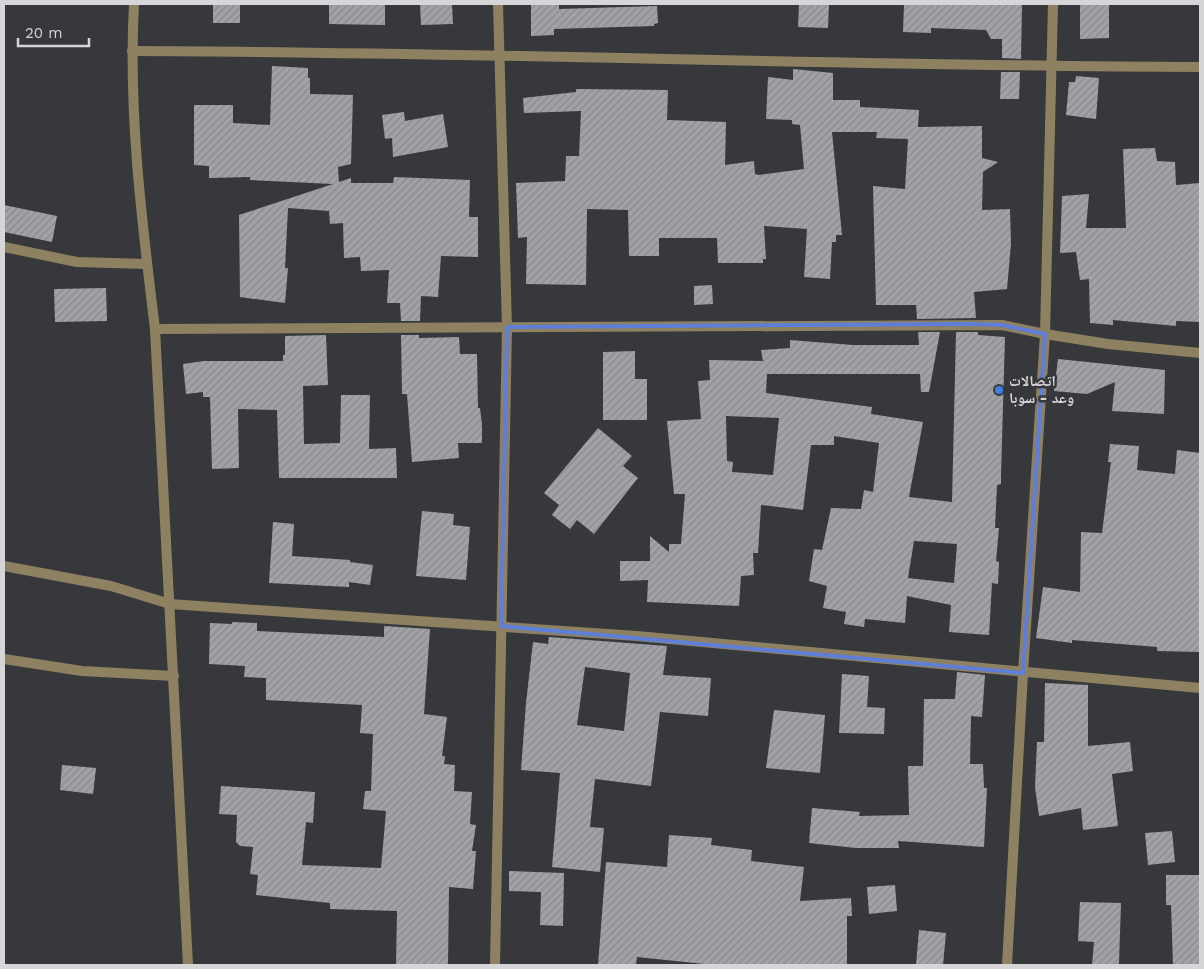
<svg xmlns="http://www.w3.org/2000/svg" width="1204" height="969" font-family="'Work Sans','Noto Naskh Arabic',sans-serif">
<defs>
<pattern id="building-hatch" width="6" height="6" patternUnits="userSpaceOnUse" patternTransform="scale(1.25)"><rect width="6" height="6" fill="#a1a2a6"/><path d="M-1 1l2-2M0 6l6-6M5 7l2-2" fill="none" stroke="#898a8d"/></pattern>
</defs>
<rect width="100%" height="100%" fill="#36383b"/>
<g fill="url(#building-hatch)" fill-rule="evenodd">
<rect x="213" y="4" width="27" height="19"/>
<path d="M329,4h56v21l-56,-1z"/>
<path d="M420,4h32l1,20 -32,1z"/>
<path d="M531,4h28v5l98,-3 1,17 -4,1v2l-100,3v6l-23,1z"/>
<path d="M799,4h30l-1,24 -30,-1z"/>
<path d="M904,4h118l-1,55 -19,-1v-19h-11l-5,-9 -55,-2v5l-28,-1z"/>
<path d="M1080,4h29v34l-29,1z"/>
<path d="M272,66l36,2v10h2v16l43,1 -2,69 -13,3 1,15 12,-4v5h42l1,-6 76,3 -1,37h9v40l-37,-1 -3,41 -17,-1 -1,25h-19l-1,-18h-13l2,-33 -28,1 -1,-14 -16,1 -1,-35 -13,1 -1,-13 -41,-3 -3,60h3l-3,35 -45,-6 -1,-82 94,-31 -83,-4v-3l-41,1v-12l-15,-1v-60h39v18l37,2z"/>
<path d="M793,69l40,4v27h27v7l59,3 -1,17 64,-1v32l16,4 -15,10 -1,38 28,-1 1,35 -4,45 -33,3 2,26 -59,1 -1,-14h-40l-3,-119 32,3 3,-50 -32,-1 1,-6h-45l10,103h-6v7h-4l-2,37 -26,-2 3,-48 -43,-3 2,33h-3v4h-45l-1,-25h-58v18h-30l-1,-46 -41,-1 -1,76 -60,-1 1,-47 -9,1 -2,-55 49,-2 1,-25h13l2,-45 -57,2 -1,-15 53,-6v-3l92,1 -1,30 59,2 -1,43 29,-4 1,13 4,1 45,-6 -4,-44 -8,-1v-4l-26,-1 2,-42 25,3z"/>
<path d="M1001,72h19l-1,27h-19z"/>
<path d="M1076,76l23,2 -3,41 -30,-4 3,-33h6z"/>
<path d="M404,112l1,9 38,-7 5,33 -55,10 -1,-19 -7,1 -3,-24z"/>
<path d="M1155,148l2,13 18,1 1,23 24,-2v139l-24,-1v5l-63,-6v5l-23,-2 -1,-44 -9,1 -4,-28 -16,1 2,-57 27,-2 -3,34h40l-3,-79z"/>
<path d="M4,205l53,11 -5,26 -48,-10z"/>
<path d="M712,285l1,19 -19,1v-19z"/>
<path d="M106,288l1,33 -52,1 -1,-33z"/>
<path d="M918,332h22l-11,60h-8l-1,-18h-153l-1,19 106,14 -1,7 52,8 -14,75 43,5 4,-170h22v3l27,2 -4,138v9l-4,1 -2,43h4l-3,33 3,1 -1,22 -6,-1 -3,52 -40,-3 2,-27 -44,-9 -2,27 -40,-4 -1,8 -20,-3 2,-12 -23,-4 4,-22 -18,-5 5,-32 8,1 9,-42 30,1 3,-19 9,2 6,-49 -45,-7v9h-23l-8,65 -42,-5 -3,48h-5l1,22 -13,1 -2,30 -92,-4 1,-22 -28,1v-20h30v-25l19,16v-8h12l4,-50h-11l-7,-73 34,-2 -3,-38 12,-1 -1,-20 54,1 -2,-11 29,-2v-8l63,5h66zM726,416l53,2 -6,57 -41,-3 1,-10 -6,-1zM914,541l43,3 -3,39 -46,-5z"/>
<path d="M326,335l2,50 -25,1 1,58 36,-1 1,-48h29l-1,54 27,-1 1,30h-118l-2,-68 -39,-1 1,59 -27,1 -2,-72h-7v-5l-17,2 -3,-30 21,-3h79v-6h2v-19z"/>
<path d="M401,335h18v3l40,-1 1,17h17l1,54h2l2,17v18h-24l1,15 -47,4 -5,-68h-5z"/>
<path d="M635,351v28h12v41h-44v-68z"/>
<path d="M1058,359l107,11 -1,44 -52,-3 3,-29 -28,12 -33,-3z"/>
<path d="M598,428l34,28 -9,10 15,12 -44,56 -17,-14 -7,9 -18,-14 7,-10 -15,-12z"/>
<path d="M1110,444l29,2 -2,24 38,4 2,-24 23,3v199l-43,-1v-4l-85,-7v3l-36,-5 7,-51 37,5 1,-60 21,1 9,-71h-3z"/>
<path d="M422,511l32,3 -1,11 17,2 -4,53 -50,-4z"/>
<path d="M273,522l21,2 -2,32 58,4v2l23,3 -3,20 -21,-3v5l-80,-4z"/>
<path d="M232,622l25,1v8l127,6v-11l46,3 -6,85 23,3 -5,39h3l-1,8 11,1 -1,26 18,1 -2,32 6,1 -4,26h4l-3,38 -24,-2 -1,78 -52,-1 1,-53 -67,-2v-6l-74,-8 2,-20 -8,-1 3,-27 -13,-1 -4,-4 1,-27 -18,-1 2,-28 94,6 -2,31 -7,-1 -4,43 79,3 5,-57 -23,-2 2,-18h6l2,-57 -13,-1 2,-28 -96,-5v-22l-22,-1 1,-11 -36,-2 1,-41 22,1z"/>
<path d="M549,637l118,9 -4,29 48,3 -3,38 -48,-4 -9,74 -56,-7 -5,48 14,1 -4,44 -48,-5 8,-94 -39,-3 5,-67 7,-61 15,2zM585,667l45,6 -6,58 -47,-6z"/>
<path d="M957,672l28,3 -3,42 -11,-1 -1,48h13l1,24h3l-3,59 -86,-6 1,7h-43l-47,-5 3,-35 48,4 -1,4 50,-1 -1,-49h15l1,-67h31z"/>
<path d="M842,674l27,2 -2,31 18,1 -1,26 -45,-1z"/>
<path d="M1045,683l43,2v61l42,-4 3,29 -21,3 6,52 -35,4 -2,-22 -42,8 -4,-29 2,-45h7z"/>
<path d="M774,710l51,5 -5,58 -54,-5z"/>
<path d="M62,765l34,3 -3,26 -33,-4z"/>
<path d="M1172,831l3,31 -27,3 -3,-32z"/>
<path d="M669,835l43,3 -1,7 41,5 -1,11 53,6 -4,34 51,-3 1,18h-5v49h-133l-77,-8 -1,8h-38l8,-103 61,5z"/>
<path d="M509,871l55,2 -1,53 -23,-1 1,-33 -32,-1z"/>
<path d="M1166,875h34v90h-27l-2,-60h-5z"/>
<path d="M895,885l2,26 -28,3 -2,-27z"/>
<path d="M1080,902l41,1 -2,60 -2,2h-25l2,-23 -16,-1z"/>
<path d="M919,930l27,3 -3,32h-27z"/>
</g>
<g fill="none" stroke-linecap="round" stroke-linejoin="round">
<path stroke="#8e8161" stroke-width="10" d="M4,247l73,15 70,2"/>
<g stroke="#8e8161" stroke-width="10">
<path d="M134,4c-6,107 8,219 21,325l33,636"/>
<path d="M132,51c356,1 712,15 1068,16"/>
<path d="M155,329l847,-4 43,9 63,10 92,9"/>
<path d="M4,566l107,20 59,18 467,32 563,52"/>
<path d="M4,659l78,12 92,5"/>
<path d="M495,965l12,-638 -9,-323"/>
<path d="M1007,965l16,-292 22,-339 8,-330"/>
</g>
</g>
<path fill="none" stroke="#5e7ed8" stroke-width="4" stroke-linejoin="round" d="M968,324l34,1 43,9 -22,339 -522,-47 6,-299z"/>
<circle fill="#3f7fe0" stroke="#36383b" stroke-width="2" cx="999" cy="390" r="5"/>
<g text-anchor="middle" stroke-width="5" stroke-linejoin="round" paint-order="stroke">
<g font-size="15" font-weight="bold" fill="#d6d6d8" stroke="#36383b" text-anchor="start">
<text x="1009" y="386">اتصالات<tspan x="1009" dy="17">وعد - سوبا</tspan></text>
</g>
</g>
<rect width="1204" height="969" fill="none" stroke="#d6d6d8" stroke-width="10"/>
<path d="M18 38v8h71v-8" fill="none" stroke="#d6d6d8" stroke-width="2.5"/>
<text x="25" y="38" font-size="15" fill="#d6d6d8" stroke="#36383b" stroke-width="4" paint-order="stroke">20 m</text>
</svg>
